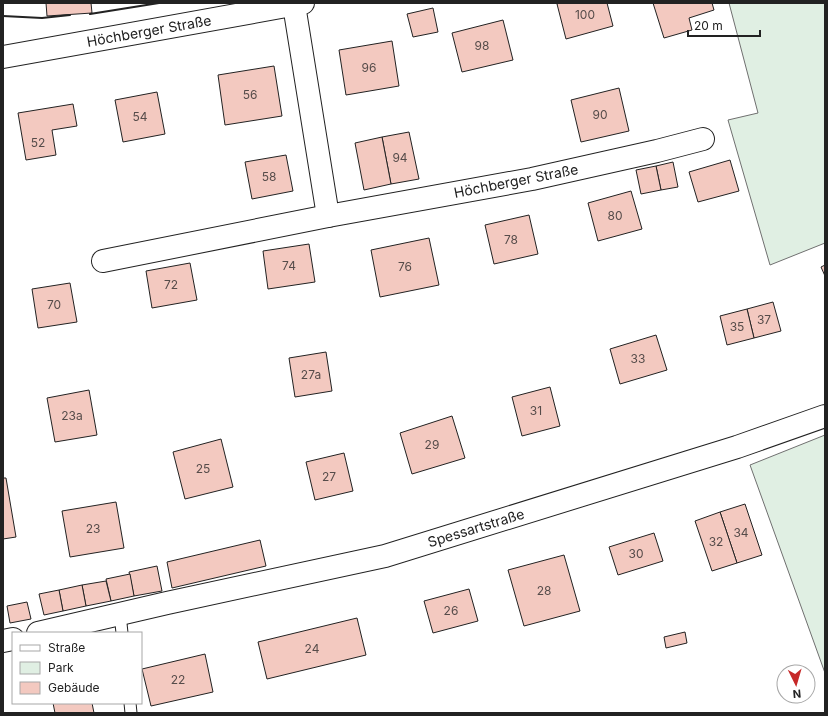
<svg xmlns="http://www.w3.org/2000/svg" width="828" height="716" font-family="Inter,sans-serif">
<rect width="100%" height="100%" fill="#fff"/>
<g fill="#e0efe3" stroke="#6f6f6f">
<path d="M729,3h96v240l-55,22 -42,-145 30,-7z"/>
<path d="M825,435v238l-75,-208z"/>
</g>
<g fill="#f3c9c0" stroke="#222">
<path d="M46,3h45l1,10 -45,3z"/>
<path d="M560,3h47l6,23 -47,13 -9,-35z"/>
<path d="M653,3h59l2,7 -25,8 3,12 -28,8z"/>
<path d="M433,8l5,24 -25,5 -6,-23z"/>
<path d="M503,20l10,40 -51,12 -10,-39z"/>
<path d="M392,41l7,45 -53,9 -7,-45z"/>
<path d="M274,66l8,50 -57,9 -7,-50z"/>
<path d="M619,88l10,43 -48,11 -10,-42z"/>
<path d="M157,92l8,42 -42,8 -8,-42z"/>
<path d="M73,104l4,22 -25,4 4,25 -30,5 -8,-47z"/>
<path d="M409,132l10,47 -28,5 -9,-47z"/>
<path d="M382,137l9,47 -27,6 -9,-47z"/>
<path d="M286,155l7,36 -41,8 -7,-37z"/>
<path d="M730,160l9,31 -41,11 -9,-30z"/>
<path d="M673,162l5,25 -17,3 -5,-24z"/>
<path d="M656,166l5,24 -20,4 -5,-24z"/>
<path d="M631,191l11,38 -44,12 -10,-38z"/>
<path d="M529,215l9,39 -44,10 -9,-39z"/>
<path d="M429,238l10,47 -59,12 -9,-47z"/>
<path d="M309,244l6,38 -47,7 -5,-38z"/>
<path d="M190,263l7,37 -45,8 -6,-37z"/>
<path d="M825,265v11l-4,-9z"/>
<path d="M70,283l7,39 -39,6 -6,-39z"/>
<path d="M773,302l8,29 -27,7 -7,-29z"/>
<path d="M747,309l7,29 -27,7 -7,-29z"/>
<path d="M656,335l11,35 -47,14 -10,-35z"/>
<path d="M326,352l6,39 -37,6 -6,-39z"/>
<path d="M550,387l10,39 -38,10 -10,-39z"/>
<path d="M89,390l8,45 -42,7 -8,-44z"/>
<path d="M452,416l13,42 -53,16 -12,-41z"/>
<path d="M221,439l12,48 -48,12 -12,-47z"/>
<path d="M344,453l9,38 -38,9 -9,-38z"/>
<path d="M3,478h3l10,59 -13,2z"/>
<path d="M116,502l8,46 -54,9 -8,-46z"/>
<path d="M745,504l17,51 -25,8 -17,-51z"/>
<path d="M720,512l17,51 -25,8 -17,-50z"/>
<path d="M654,533l9,28 -45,14 -9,-28z"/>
<path d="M260,540l6,26 -94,22 -5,-26z"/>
<path d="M564,555l16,56 -56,15 -16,-56z"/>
<path d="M157,566l5,25 -28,5 -5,-24z"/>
<path d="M130,574l4,22 -23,5 -5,-22z"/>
<path d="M106,581l5,20 -25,5 -4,-21z"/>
<path d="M82,585l4,21 -23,5 -4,-21z"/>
<path d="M469,589l9,32 -45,12 -9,-32z"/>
<path d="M59,590l4,21 -19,4 -5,-21z"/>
<path d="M27,602l4,17 -21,4 -3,-17z"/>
<path d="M357,618l9,37 -99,24 -9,-37z"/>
<path d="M685,632l2,11 -21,5 -2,-11z"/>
<path d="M205,654l8,38 -62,14 -9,-37z"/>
<path d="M53,703h39l2,10h-39z"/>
</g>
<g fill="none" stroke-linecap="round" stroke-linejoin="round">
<g stroke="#222" stroke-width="13">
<g id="service">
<path d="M120,614l2,19"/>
<path d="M130,703l1,10"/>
</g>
</g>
<g stroke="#222" stroke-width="24">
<g id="minor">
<path d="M294,5l34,211 204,-37 125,-28 46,-12"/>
<path d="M103,261l225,-45"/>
<path d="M38,633l129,-30 218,-47 352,-109 88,-31"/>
<path d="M3,641l10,-2"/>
</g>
</g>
<g stroke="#222" stroke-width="24">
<path id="primary" d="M3,57l300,-54"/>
</g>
<use href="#service" stroke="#fff" stroke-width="11"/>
<use href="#minor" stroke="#fff" stroke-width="22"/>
<use href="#primary" stroke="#fff" stroke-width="22"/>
<g stroke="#222" stroke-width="2">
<path d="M90,14l69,-11"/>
<path d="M3,16l39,2 28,-3"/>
</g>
</g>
<g text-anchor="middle" stroke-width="3" stroke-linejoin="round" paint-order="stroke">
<g font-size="12" fill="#564c4a">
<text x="585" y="19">100</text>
<text x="482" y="50">98</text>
<text x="369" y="72">96</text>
<text x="250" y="99">56</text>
<text x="600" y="119">90</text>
<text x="140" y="121">54</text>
<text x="38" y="147">52</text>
<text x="400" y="162">94</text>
<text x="269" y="181">58</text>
<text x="615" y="220">80</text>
<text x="511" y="244">78</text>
<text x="289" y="270">74</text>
<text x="405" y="271">76</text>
<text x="171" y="289">72</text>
<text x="54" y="309">70</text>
<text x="764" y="324">37</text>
<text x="737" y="331">35</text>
<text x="638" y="363">33</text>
<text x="311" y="379">27a</text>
<text x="536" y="415">31</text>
<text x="72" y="420">23a</text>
<text x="432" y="449">29</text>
<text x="203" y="473">25</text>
<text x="329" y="481">27</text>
<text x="93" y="533">23</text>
<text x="741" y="537">34</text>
<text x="716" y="546">32</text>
<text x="636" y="558">30</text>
<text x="544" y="595">28</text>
<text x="451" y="615">26</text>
<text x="312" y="653">24</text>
<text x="178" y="684">22</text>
</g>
<g font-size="14" fill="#222" stroke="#fff">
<text transform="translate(149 31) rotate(-10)" y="5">Höchberger Straße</text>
<text transform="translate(516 181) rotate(-11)" y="5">Höchberger Straße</text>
<text transform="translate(476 528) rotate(-17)" y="5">Spessartstraße</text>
</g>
</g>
<rect width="828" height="716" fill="none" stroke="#222222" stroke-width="8"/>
<rect x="12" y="632" width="130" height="72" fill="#ffffff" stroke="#a7a7a7"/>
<rect x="20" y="645" width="20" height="6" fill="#ffffff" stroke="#a7a7a7"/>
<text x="48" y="652" font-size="12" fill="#222222">Straße</text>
<rect x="20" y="662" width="20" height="12" fill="#e0efe3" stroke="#a7a7a7"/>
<text x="48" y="672" font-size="12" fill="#222222">Park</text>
<rect x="20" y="682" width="20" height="12" fill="#f3c9c0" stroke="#a7a7a7"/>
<text x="48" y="692" font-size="12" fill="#222222">Gebäude</text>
<g transform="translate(796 684) rotate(175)"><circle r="19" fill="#ffffff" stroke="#a7a7a7"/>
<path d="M0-3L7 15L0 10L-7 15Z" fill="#c62828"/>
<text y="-6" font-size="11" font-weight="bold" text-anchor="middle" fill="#222222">N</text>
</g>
<path d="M688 30v6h72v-6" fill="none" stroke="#222222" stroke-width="2"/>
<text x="694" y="30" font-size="12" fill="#222222" stroke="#ffffff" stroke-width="3" paint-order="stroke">20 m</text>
</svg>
